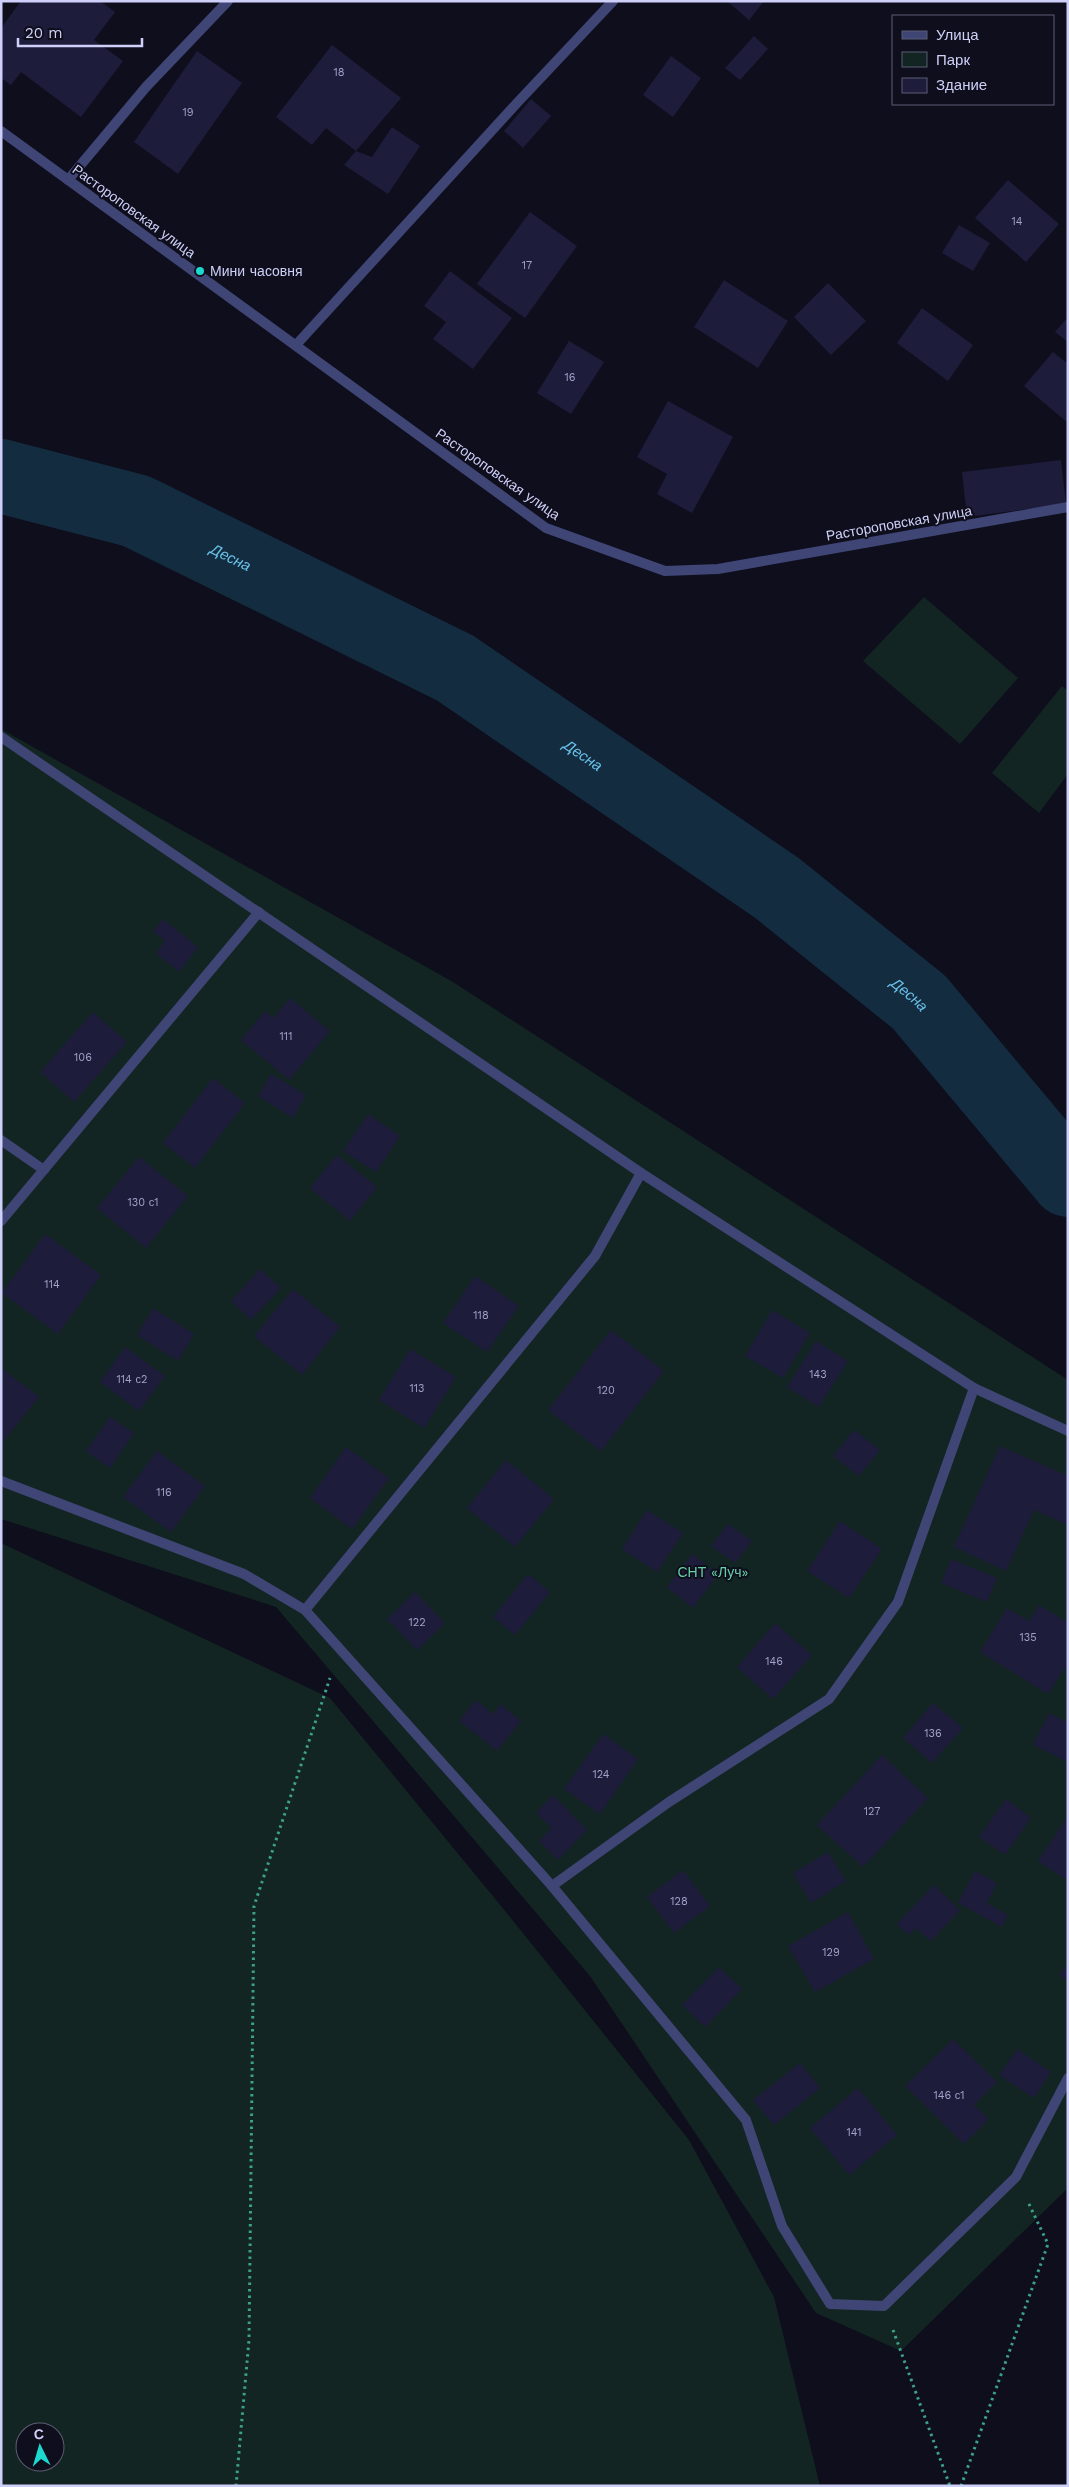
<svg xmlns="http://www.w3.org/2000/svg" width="1069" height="2487" font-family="'Work Sans',sans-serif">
<rect width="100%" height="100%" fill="#0e0e1c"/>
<g fill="#122522" fill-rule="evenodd">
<path d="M924,597l94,81 -58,66 -97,-83z"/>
<path d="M1062,686l6,5v83l-29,39 -47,-40z"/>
<path d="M1,729l452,253 615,398v808l-167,163 -85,-38 -226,-337 -314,-369 -275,-88z"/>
<path d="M1,1543l329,155 176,214 183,228 85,157 46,189h-819zM25,2432h30v30h-30z"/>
</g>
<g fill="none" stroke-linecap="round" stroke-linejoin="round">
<path stroke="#142c40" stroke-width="74" id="s1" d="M1,476l135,35 319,157 322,220 142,114 149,178"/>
</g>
<g fill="#1e1c3b">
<path d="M21,1h79l15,11 -21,28 29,21 -42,56 -60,-45 -10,13 -10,-7v-50z"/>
<path d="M727,1h37l-15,19z"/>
<path d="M754,36l14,13 -28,31 -15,-12z"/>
<path d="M332,45l69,53 -45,53 -30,-23 -14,17 -36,-28z"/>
<path d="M197,51l45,32 -64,91 -44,-32z"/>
<path d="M671,56l30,22 -28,39 -30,-22z"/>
<path d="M531,99l20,17 -28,32 -19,-17z"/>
<path d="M392,127l28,19 -32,48 -44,-29 12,-14 16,6z"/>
<path d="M1008,180l51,44 -33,38 -51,-44z"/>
<path d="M530,212l47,34 -52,72 -48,-34z"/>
<path d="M959,225l31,18 -17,28 -31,-18z"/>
<path d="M450,271l62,47 -39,51 -40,-30 13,-17 -22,-16z"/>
<path d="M724,280l64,41 -30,47 -64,-41z"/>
<path d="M828,283l38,38 -35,34 -37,-38z"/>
<path d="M922,308l51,37 -25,36 -51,-38z"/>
<path d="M1068,317v25l-13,-10z"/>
<path d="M569,341l35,21 -33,52 -34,-21z"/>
<path d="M1053,352l15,12v59l-44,-37z"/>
<path d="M668,401l65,36 -41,76 -35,-19 10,-20 -30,-17z"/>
<path d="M1061,460l5,44 -99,13 -5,-45z"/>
<path d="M163,919l35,28 -19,25 -23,-19 9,-12 -12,-10z"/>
<path d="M290,998l40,33 -41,49 -48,-40 24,-29 8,7z"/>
<path d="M93,1012l34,30 -53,60 -34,-30z"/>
<path d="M271,1074l35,21 -13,23 -35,-22z"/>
<path d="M213,1078l32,25 -50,65 -32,-25z"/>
<path d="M368,1114l32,22 -24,36 -33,-21z"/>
<path d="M337,1155l40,32 -27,34 -40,-33z"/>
<path d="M139,1157l49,39 -42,52 -49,-40z"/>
<path d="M45,1234l56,41 -43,59 -56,-41z"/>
<path d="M260,1269l21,19 -30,32 -20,-19z"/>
<path d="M475,1276l44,30 -32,46 -44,-29z"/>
<path d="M293,1289l47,38 -38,48 -48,-39z"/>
<path d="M153,1308l41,26 -16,27 -41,-26z"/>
<path d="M772,1310l38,23 -27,45 -38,-22z"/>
<path d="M611,1330l53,41 -63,80 -53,-41z"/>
<path d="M816,1341l32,20 -29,46 -32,-20z"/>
<path d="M125,1347l40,29 -26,35 -39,-29z"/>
<path d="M410,1349l46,28 -32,51 -45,-28z"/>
<path d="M1,1368l38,29 -38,47z"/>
<path d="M110,1417l24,16 -24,35 -24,-17z"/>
<path d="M854,1430l26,20 -21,26 -26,-20z"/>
<path d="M1000,1446l68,30v49l-34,-15 -28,61 -52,-24z"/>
<path d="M346,1447l43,31 -37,51 -42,-31z"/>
<path d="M157,1451l48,35 -34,46 -48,-35z"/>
<path d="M506,1460l48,39 -39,48 -48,-39z"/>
<path d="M647,1510l36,23 -26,39 -35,-23z"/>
<path d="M840,1521l42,28 -33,49 -42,-27z"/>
<path d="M728,1524l24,17 -17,22 -24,-17z"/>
<path d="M692,1554l26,20 -25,34 -26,-21z"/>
<path d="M951,1559l46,19 -10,24 -46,-19z"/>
<path d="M528,1574l22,18 -35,43 -22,-18z"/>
<path d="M415,1592l30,31 -28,27 -30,-31z"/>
<path d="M1039,1605l29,18v40l-20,31 -68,-42 27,-44 22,13z"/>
<path d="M775,1623l37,32 -39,44 -36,-32z"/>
<path d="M476,1700l17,14 7,-10 21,17 -24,30 -38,-30z"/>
<path d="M933,1703l30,25 -31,35 -29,-25z"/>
<path d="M1049,1713l19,10v39l-35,-17z"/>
<path d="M603,1734l35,25 -38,55 -36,-25z"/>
<path d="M882,1755l46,43 -65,69 -46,-42z"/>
<path d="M553,1795l34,35 -29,30 -19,-19 13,-13 -16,-15z"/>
<path d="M1006,1799l25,19 -26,37 -26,-18z"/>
<path d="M1068,1816v65l-30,-20z"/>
<path d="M828,1852l18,29 -35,22 -18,-30z"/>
<path d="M683,1870l27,36 -36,27 -27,-36z"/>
<path d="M975,1871l22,12 -10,20 21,12 -6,12 -44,-24z"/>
<path d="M934,1885l26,25 -29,31 -15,-13 -7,7 -12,-11z"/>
<path d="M848,1912l26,47 -59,33 -27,-46z"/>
<path d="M1068,1963v19l-9,-7z"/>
<path d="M719,1967l23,22 -37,38 -23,-22z"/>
<path d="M953,2039l44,43 -23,23 15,14 -25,25 -59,-58z"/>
<path d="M1017,2049l34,23 -17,26 -35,-23z"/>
<path d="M800,2063l20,25 -46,37 -21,-25z"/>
<path d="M858,2088l39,47 -48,40 -39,-47z"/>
</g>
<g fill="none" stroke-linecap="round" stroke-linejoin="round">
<g stroke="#3ca08b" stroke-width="3" stroke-dasharray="2.5 4" stroke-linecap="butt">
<path d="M893,2330l57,156"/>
<path d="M236,2486l13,-146 5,-434 76,-228"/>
<path d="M961,2486l87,-242 -20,-42"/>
</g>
<g stroke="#3f4575" stroke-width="10">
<path d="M68,180l78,-93 82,-86"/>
<path d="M296,345l221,-242 96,-102"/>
<path d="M1,1140l43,30"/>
<path d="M1,1221l258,-309"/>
<path d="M305,1610l290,-354 46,-83"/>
<path d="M552,1886l117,-84 160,-103 69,-97 76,-214"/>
</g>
<g stroke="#3f4575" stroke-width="10">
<path d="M1,131l545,397 119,43 53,-2 350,-62"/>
<path d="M1,737l640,436 333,215 94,43"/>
<path d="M1,1481l243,93 61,36 247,276 194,234 36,106 48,78 54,2 132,-129 52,-99"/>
</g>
</g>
<circle fill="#1cd8cf" stroke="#0e0e1c" stroke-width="2" cx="200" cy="271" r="5"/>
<g text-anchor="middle" stroke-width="4" stroke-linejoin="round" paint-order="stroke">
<g font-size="11" fill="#a3a3ca">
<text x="339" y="76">18</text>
<text x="188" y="116">19</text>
<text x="1017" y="225">14</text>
<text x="527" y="269">17</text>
<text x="570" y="381">16</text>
<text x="286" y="1040">111</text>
<text x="83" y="1061">106</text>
<text x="143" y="1206">130 с1</text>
<text x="52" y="1288">114</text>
<text x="481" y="1319">118</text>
<text x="818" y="1378">143</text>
<text x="132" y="1383">114 с2</text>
<text x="417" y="1392">113</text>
<text x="606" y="1394">120</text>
<text x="164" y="1496">116</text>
<text x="417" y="1626">122</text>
<text x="1028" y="1641">135</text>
<text x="774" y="1665">146</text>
<text x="933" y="1737">136</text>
<text x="601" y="1778">124</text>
<text x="872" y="1815">127</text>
<text x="679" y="1905">128</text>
<text x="831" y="1956">129</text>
<text x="949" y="2099">146 с1</text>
<text x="854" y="2136">141</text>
</g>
<g font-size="14" fill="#cfd0f9" stroke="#0e0e1c">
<text transform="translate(134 211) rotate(36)" y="5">Растороповская улица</text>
<text transform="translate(498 474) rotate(35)" y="5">Растороповская улица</text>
<text transform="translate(899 523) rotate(-10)" y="5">Растороповская улица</text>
</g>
<g font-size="14" fill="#cfd0f9" stroke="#0e0e1c" text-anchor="start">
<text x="210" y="276">Мини часовня</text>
</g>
<g font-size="14" fill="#65cfa5" stroke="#0e0e1c">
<text x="713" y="1577">СНТ «Луч»</text>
</g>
<g font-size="15" font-style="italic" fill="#6ac3ec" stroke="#0e0e1c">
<text dy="5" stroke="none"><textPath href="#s1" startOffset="245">Десна</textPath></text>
<text dy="5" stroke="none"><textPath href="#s1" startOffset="650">Десна</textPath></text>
<text dy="5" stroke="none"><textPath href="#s1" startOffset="1055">Десна</textPath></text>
</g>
</g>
<rect width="1069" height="2487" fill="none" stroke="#cfd0f9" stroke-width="5"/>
<rect x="892" y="15" width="162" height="90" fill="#0e0e1c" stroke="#5b5c74"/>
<rect x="902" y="31" width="25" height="8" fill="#3f4575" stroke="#5b5c74"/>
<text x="936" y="40" font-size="15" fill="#cfd0f9">Улица</text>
<rect x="902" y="52" width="25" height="15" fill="#122522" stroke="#5b5c74"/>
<text x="936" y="65" font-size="15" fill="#cfd0f9">Парк</text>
<rect x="902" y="78" width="25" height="15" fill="#1e1c3b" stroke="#5b5c74"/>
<text x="936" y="90" font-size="15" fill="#cfd0f9">Здание</text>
<g transform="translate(40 2447) rotate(355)"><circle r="24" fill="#0e0e1c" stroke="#5b5c74"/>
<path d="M0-4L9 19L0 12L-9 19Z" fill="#1cd8cf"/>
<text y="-8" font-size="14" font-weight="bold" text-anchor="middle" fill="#cfd0f9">С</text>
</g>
<path d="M18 38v8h124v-8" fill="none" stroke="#cfd0f9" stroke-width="2.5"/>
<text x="25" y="38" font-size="15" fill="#cfd0f9" stroke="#0e0e1c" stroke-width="4" paint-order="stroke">20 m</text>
</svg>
